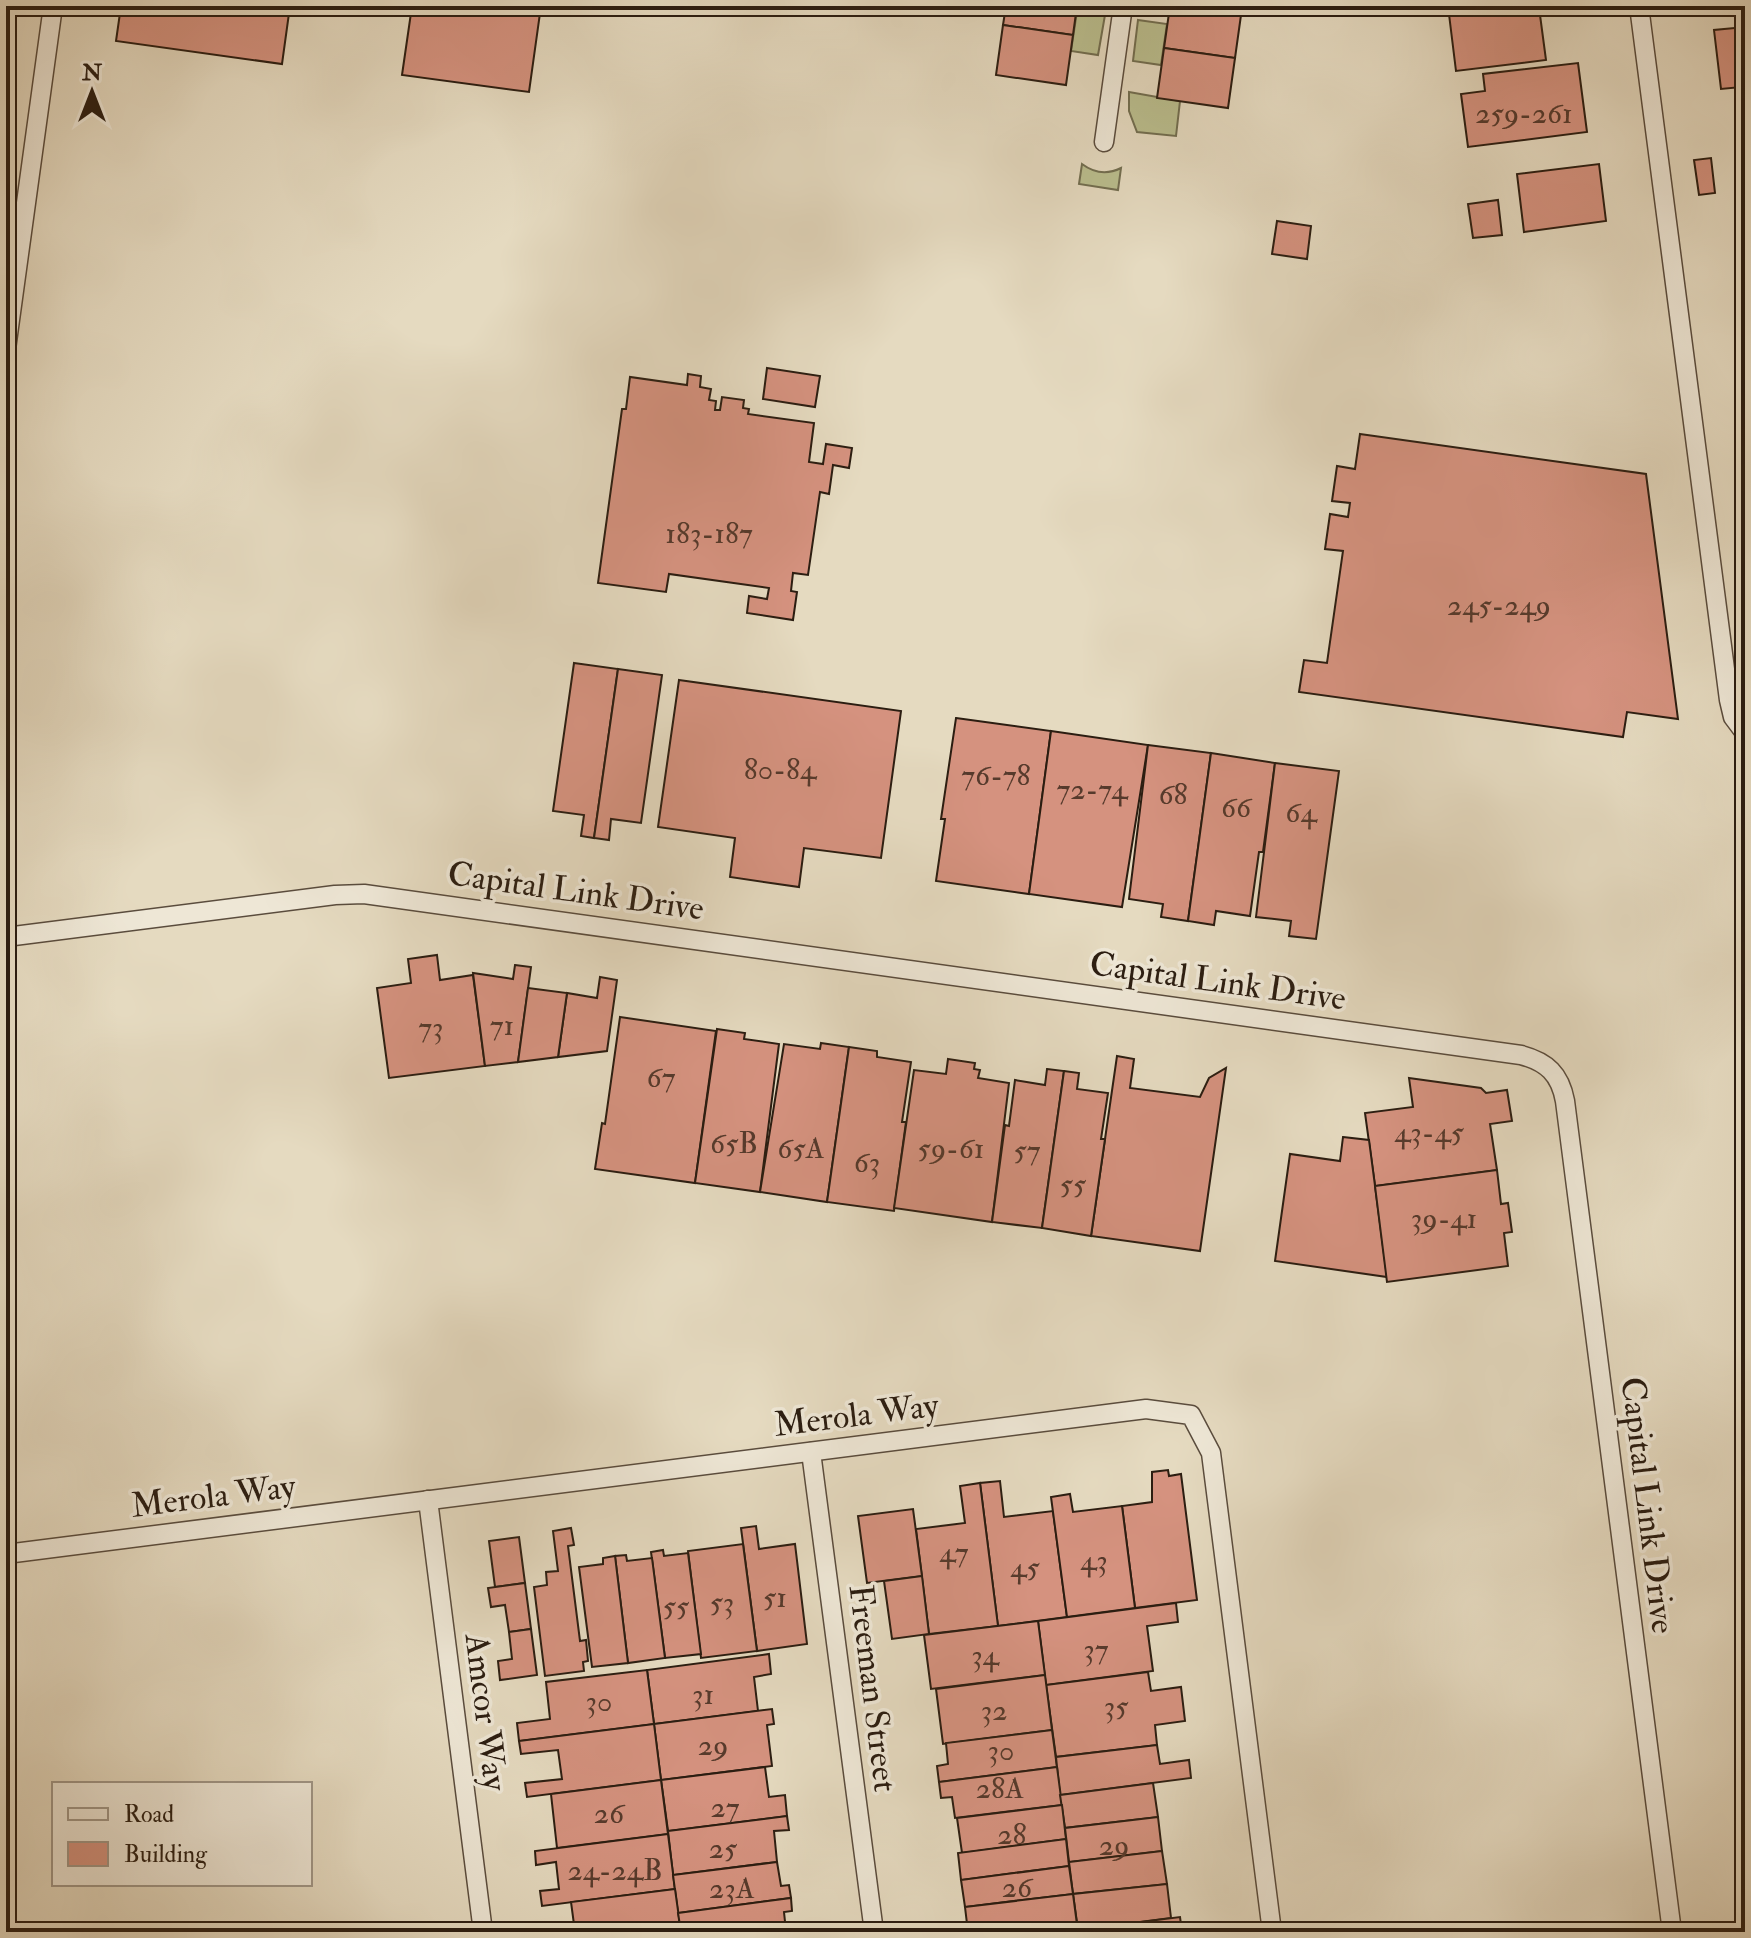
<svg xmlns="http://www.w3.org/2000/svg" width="1751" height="1938" font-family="'IM FELL Double Pica',serif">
<rect width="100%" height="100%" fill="#e5dac0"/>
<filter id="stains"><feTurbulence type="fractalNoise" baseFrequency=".0025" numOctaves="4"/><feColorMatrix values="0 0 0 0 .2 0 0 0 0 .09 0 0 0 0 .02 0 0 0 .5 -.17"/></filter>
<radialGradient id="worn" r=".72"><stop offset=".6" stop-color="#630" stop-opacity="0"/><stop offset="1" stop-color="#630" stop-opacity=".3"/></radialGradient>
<g fill="#babe8e" stroke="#726e50" stroke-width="2">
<path d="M1077,11l28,4 -7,40 -27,-4z"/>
<path d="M1138,20l29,4 -6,41 -28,-4z"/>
<path d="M1129,92l51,9 -4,35 -39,-4 -8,-21z"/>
<path d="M1082,164c12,9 25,11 39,4l-3,22 -39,-6z"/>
</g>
<g fill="#d5927f" stroke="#2b1d11" stroke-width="2">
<path d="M121,6h169l-8,58 -166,-23z"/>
<path d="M412,6h129l-12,86 -127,-17z"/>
<path d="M1006,6h71l-4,29 -70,-10z"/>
<path d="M1170,6l72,2 -7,50 -71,-10z"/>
<path d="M1229,6h54l-1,7z"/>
<path d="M1448,6h107l1,7 -16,2 6,45 -90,11z"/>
<path d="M1717,6h28v7l-27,3z"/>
<path d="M1003,25l70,10 -7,50 -70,-10z"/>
<path d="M1745,27v88l-4,-28 -20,2 -7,-59z"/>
<path d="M1164,48l71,10 -7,50 -71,-10z"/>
<path d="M1578,63l9,69 -119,15 -7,-53 24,-3 -2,-17z"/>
<path d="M1711,158l4,35 -16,2 -5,-35z"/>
<path d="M1599,164l7,57 -82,11 -7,-58z"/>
<path d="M1498,200l4,35 -29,3 -5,-34z"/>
<path d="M1277,221l34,5 -4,33 -35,-5z"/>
<path d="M767,368l53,8 -5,31 -52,-8z"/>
<path d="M688,374l13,2 -1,11 11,2 -2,11 7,1 -1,9h5l2,-13 22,3 -1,8 6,1 -1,5 66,9 -5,39 14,2 3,-20 26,4 -3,20 -16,-3 -4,29 -9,-2 -12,83 -15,-2 -2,18 6,1 -4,28 -46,-7 2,-17 18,3 2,-11 -100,-14 -3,18 -68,-9 24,-174h4l4,-32 57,8z"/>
<path d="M1360,434l286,40 32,245 -51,-7 -4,25 -324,-45 5,-32 23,3 16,-112 -18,-2 5,-35 18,3 2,-14 -18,-2 5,-35 18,3z"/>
<path d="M574,663l44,6 -24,169 -13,-2 3,-21 -31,-4z"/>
<path d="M618,669l44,6 -21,148 -30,-4 -2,21 -15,-2z"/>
<path d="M679,680l222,31 -20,147 -77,-10 -5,39 -69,-10 5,-39 -77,-11z"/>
<path d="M956,718l95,13 -22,163 -93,-13 9,-62h-4z"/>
<path d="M1051,731l97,14 -26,162 -93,-13z"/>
<path d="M1148,745l63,8 -23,168 -27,-4 2,-13 -34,-5z"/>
<path d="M1211,753l64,10 -12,89h-4l-9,64 -34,-5 -2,14 -26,-4z"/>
<path d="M1275,763l64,8 -23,168 -27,-3 2,-15 -35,-4z"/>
<path d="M437,955l3,25 33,-5 12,91 -96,12 -12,-90 34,-5 -3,-24z"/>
<path d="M515,965l16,2 -13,95 -33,4 -12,-93 40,6z"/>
<path d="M600,977l17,3 -10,71 -49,6 9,-64 30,5z"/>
<path d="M528,988l39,5 -9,64 -40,5z"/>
<path d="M620,1017l96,14 -21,152 -100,-14 7,-46 3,1z"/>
<path d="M717,1029l28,4 -1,6 35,5 -19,148 -65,-9z"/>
<path d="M821,1043l28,4 -22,155 -67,-10 24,-148 36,5z"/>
<path d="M849,1047l28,4v6l34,5 -9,60h4l-12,89 -67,-9z"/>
<path d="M1117,1056l17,3 -4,29 70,9 9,-19 17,-10 -26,183 -109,-15z"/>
<path d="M948,1059l27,4 -1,6 6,1 -2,8 31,5 -17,139 -98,-14 20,-138 32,4z"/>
<path d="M1047,1069l17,2 -22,157 -50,-6 13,-97 4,1 6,-46 30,5z"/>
<path d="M1064,1071l15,2 -2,16 31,4 -7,46h4l-14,97 -49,-8z"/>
<path d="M1409,1078l72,10 5,5 21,-3 5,31 -22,3 7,46 -122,16 -10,-73 48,-6z"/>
<path d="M1343,1137l26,3 18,137 -112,-16 15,-107 50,7z"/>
<path d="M1497,1170l4,34 7,-1 4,29 -8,1 4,33 -121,16 -12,-96z"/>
<path d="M1168,1470l1,6 12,-2 16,126 -62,8 -13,-102 30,-4v-30z"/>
<path d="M1000,1481l4,36 49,-6 14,106 -69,9 -18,-143z"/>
<path d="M980,1483l18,143 -69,8 -13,-105 49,-6 -5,-37z"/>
<path d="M1070,1494l3,18 49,-6 13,102 -68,9 -16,-120z"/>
<path d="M913,1509l9,67 -55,7 -9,-67z"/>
<path d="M756,1526l3,23 36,-5 12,100 -50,7 -16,-123z"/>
<path d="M571,1528l3,17 -6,1 12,95 6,-1 2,21 -5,1 1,9 -39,5 -11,-89 13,-2 -1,-13 12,-1 -5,-40z"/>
<path d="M519,1537l6,46 -30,4 -6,-46z"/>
<path d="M743,1544l14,107 -56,7 -13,-107z"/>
<path d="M663,1550l1,6 24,-3 13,101 -36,4 -14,-106z"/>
<path d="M626,1555l1,6 25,-3 13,100 -37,5 -13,-107z"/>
<path d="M615,1556l13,107 -36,4 -13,-100 24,-3v-6z"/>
<path d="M922,1576l7,58 -37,5 -8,-58z"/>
<path d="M525,1583l6,46 -22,3 -4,-27 -14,2 -3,-19z"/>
<path d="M1176,1603l2,19 -31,4 6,45 -107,14 -8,-64z"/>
<path d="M1038,1621l7,54 -114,14 -7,-54z"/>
<path d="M531,1629l6,46 -37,5 -2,-19 14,-2 -3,-27z"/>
<path d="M769,1654l2,20 -17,3 4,34 -104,13 -7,-54z"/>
<path d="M647,1670l7,54 -135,17 -2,-18 33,-4 -4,-37z"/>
<path d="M1148,1672l3,19 30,-4 4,34 -30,4 2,20 -101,12 -10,-72z"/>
<path d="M1045,1675l7,55 -109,14 -7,-55z"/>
<path d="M772,1709l2,15 -7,1 5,41 -111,14 -7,-56z"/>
<path d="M654,1724l7,56 -134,17 -2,-14 37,-4 -4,-29 -37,4 -2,-13z"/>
<path d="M1052,1730l5,37 -118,15 -2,-16 11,-2 -2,-21z"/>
<path d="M1157,1745l3,19 29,-4 2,18 -131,17 -4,-38z"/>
<path d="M765,1767l4,30 16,-2 2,21 -119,15 -7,-51z"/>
<path d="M1057,1767l5,38 -107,13 -3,-21 -11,1 -2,-16z"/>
<path d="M661,1780l7,54 -111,14 -6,-54z"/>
<path d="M1153,1783l5,34 -93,11 -5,-33z"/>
<path d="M1062,1805l4,34 -104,14 -5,-35z"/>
<path d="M787,1816l2,14 -15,1 3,31 -104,13 -5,-44z"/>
<path d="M1158,1817l4,34 -93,11 -4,-34z"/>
<path d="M668,1834l7,55 -133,17 -2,-15 19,-2 -3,-27 -20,3 -1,-14z"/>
<path d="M1066,1839l3,27 -108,14 -3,-27z"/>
<path d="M1162,1851l5,33 -94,10 -4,-32z"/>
<path d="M777,1862l4,24 8,-1 2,13 -113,15 -5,-38z"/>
<path d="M1069,1866l4,28 -108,13 -4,-27z"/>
<path d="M1167,1884l4,34 -93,12 -5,-36z"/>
<path d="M675,1889l6,43h-106l-4,-30z"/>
<path d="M1073,1894l5,38h-110l-3,-25z"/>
<path d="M791,1898l1,13 -8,1 2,19 -105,1 -3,-19z"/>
<path d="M1180,1917l2,15h-104v-2z"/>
</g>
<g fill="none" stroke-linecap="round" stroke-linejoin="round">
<g stroke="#5a4c3d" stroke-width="21">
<g id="minor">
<path d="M1639,6l90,694 4,17 12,16"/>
<path d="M1104,142l19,-136"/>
<path d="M6,349l47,-343"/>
<path d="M6,937l329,-42 29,-1 1157,161c26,7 39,19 44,46l107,831"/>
<path d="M811,1452l63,480"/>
<path d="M428,1500l55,432"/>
<path d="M6,1554l1140,-145 45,6 20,38 61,479"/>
</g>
</g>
<use href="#minor" stroke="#eee7d6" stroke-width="18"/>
</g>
<g text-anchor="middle" stroke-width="7" stroke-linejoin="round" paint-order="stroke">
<g font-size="30" fill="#563a2c">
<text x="1524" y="123">259-261</text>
<text x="709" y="543">183-187</text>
<text x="1499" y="615">245-249</text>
<text x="780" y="779">80-84</text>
<text x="996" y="785">76-78</text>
<text x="1092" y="799">72-74</text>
<text x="1173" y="804">68</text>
<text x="1236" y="817">66</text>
<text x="1301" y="822">64</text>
<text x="502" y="1035">71</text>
<text x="431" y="1037">73</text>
<text x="661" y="1087">67</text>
<text x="1429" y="1142">43-45</text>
<text x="734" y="1153">65B</text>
<text x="801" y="1158">65A</text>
<text x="951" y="1158">59-61</text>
<text x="1027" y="1160">57</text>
<text x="867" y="1172">63</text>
<text x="1073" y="1194">55</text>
<text x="1444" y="1228">39-41</text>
<text x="954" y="1562">47</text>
<text x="1094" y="1570">43</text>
<text x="1025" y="1577">45</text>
<text x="775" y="1607">51</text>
<text x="722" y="1612">53</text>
<text x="676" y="1616">55</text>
<text x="1096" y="1659">37</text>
<text x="985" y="1665">34</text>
<text x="703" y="1704">31</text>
<text x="599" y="1711">30</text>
<text x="1116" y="1716">35</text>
<text x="994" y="1720">32</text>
<text x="713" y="1755">29</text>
<text x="1001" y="1760">30</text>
<text x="1000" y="1798">28A</text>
<text x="725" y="1817">27</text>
<text x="609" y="1823">26</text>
<text x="1012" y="1844">28</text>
<text x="1114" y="1855">29</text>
<text x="723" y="1858">25</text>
<text x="615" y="1880">24-24B</text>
<text x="1017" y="1897">26</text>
<text x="732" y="1898">23A</text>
</g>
<g font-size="34" fill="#2b1d11" stroke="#eee7d6">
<text transform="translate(576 890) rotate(8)" y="12">Capital Link Drive</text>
<text transform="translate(1218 980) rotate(8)" y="12">Capital Link Drive</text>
<text transform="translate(856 1414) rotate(-7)" y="12">Merola Way</text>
<text transform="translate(213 1495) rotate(-7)" y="12">Merola Way</text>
<text transform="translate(1649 1505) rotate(83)" y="12">Capital Link Drive</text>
<text transform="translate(874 1688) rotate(83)" y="12">Freeman Street</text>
<text transform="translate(487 1712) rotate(83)" y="12">Amcor Way</text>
</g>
</g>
<rect width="1751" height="1938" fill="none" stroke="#e5dac0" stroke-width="32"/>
<rect x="8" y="8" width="1735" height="1922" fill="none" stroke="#2b1d11" stroke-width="4"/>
<rect x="16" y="16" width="1719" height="1906" fill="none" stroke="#2b1d11" stroke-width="2"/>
<rect x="52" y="1782" width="260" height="104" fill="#eee7d6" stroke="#a09687" stroke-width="2"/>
<rect x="68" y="1808" width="40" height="12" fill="#eee7d6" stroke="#a09687" stroke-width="2"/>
<text x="124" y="1822" font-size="24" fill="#2b1d11">Road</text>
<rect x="68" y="1842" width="40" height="24" fill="#d5927f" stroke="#a09687" stroke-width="2"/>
<text x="124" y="1862" font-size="24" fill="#2b1d11">Building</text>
<g transform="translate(92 92)" stroke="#eee7d6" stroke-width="6" paint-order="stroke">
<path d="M0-6L14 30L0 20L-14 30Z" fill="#2b1d11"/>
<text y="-12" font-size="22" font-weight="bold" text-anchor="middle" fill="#2b1d11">N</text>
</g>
<rect width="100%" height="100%" filter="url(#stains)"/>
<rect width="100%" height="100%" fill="url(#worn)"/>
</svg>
